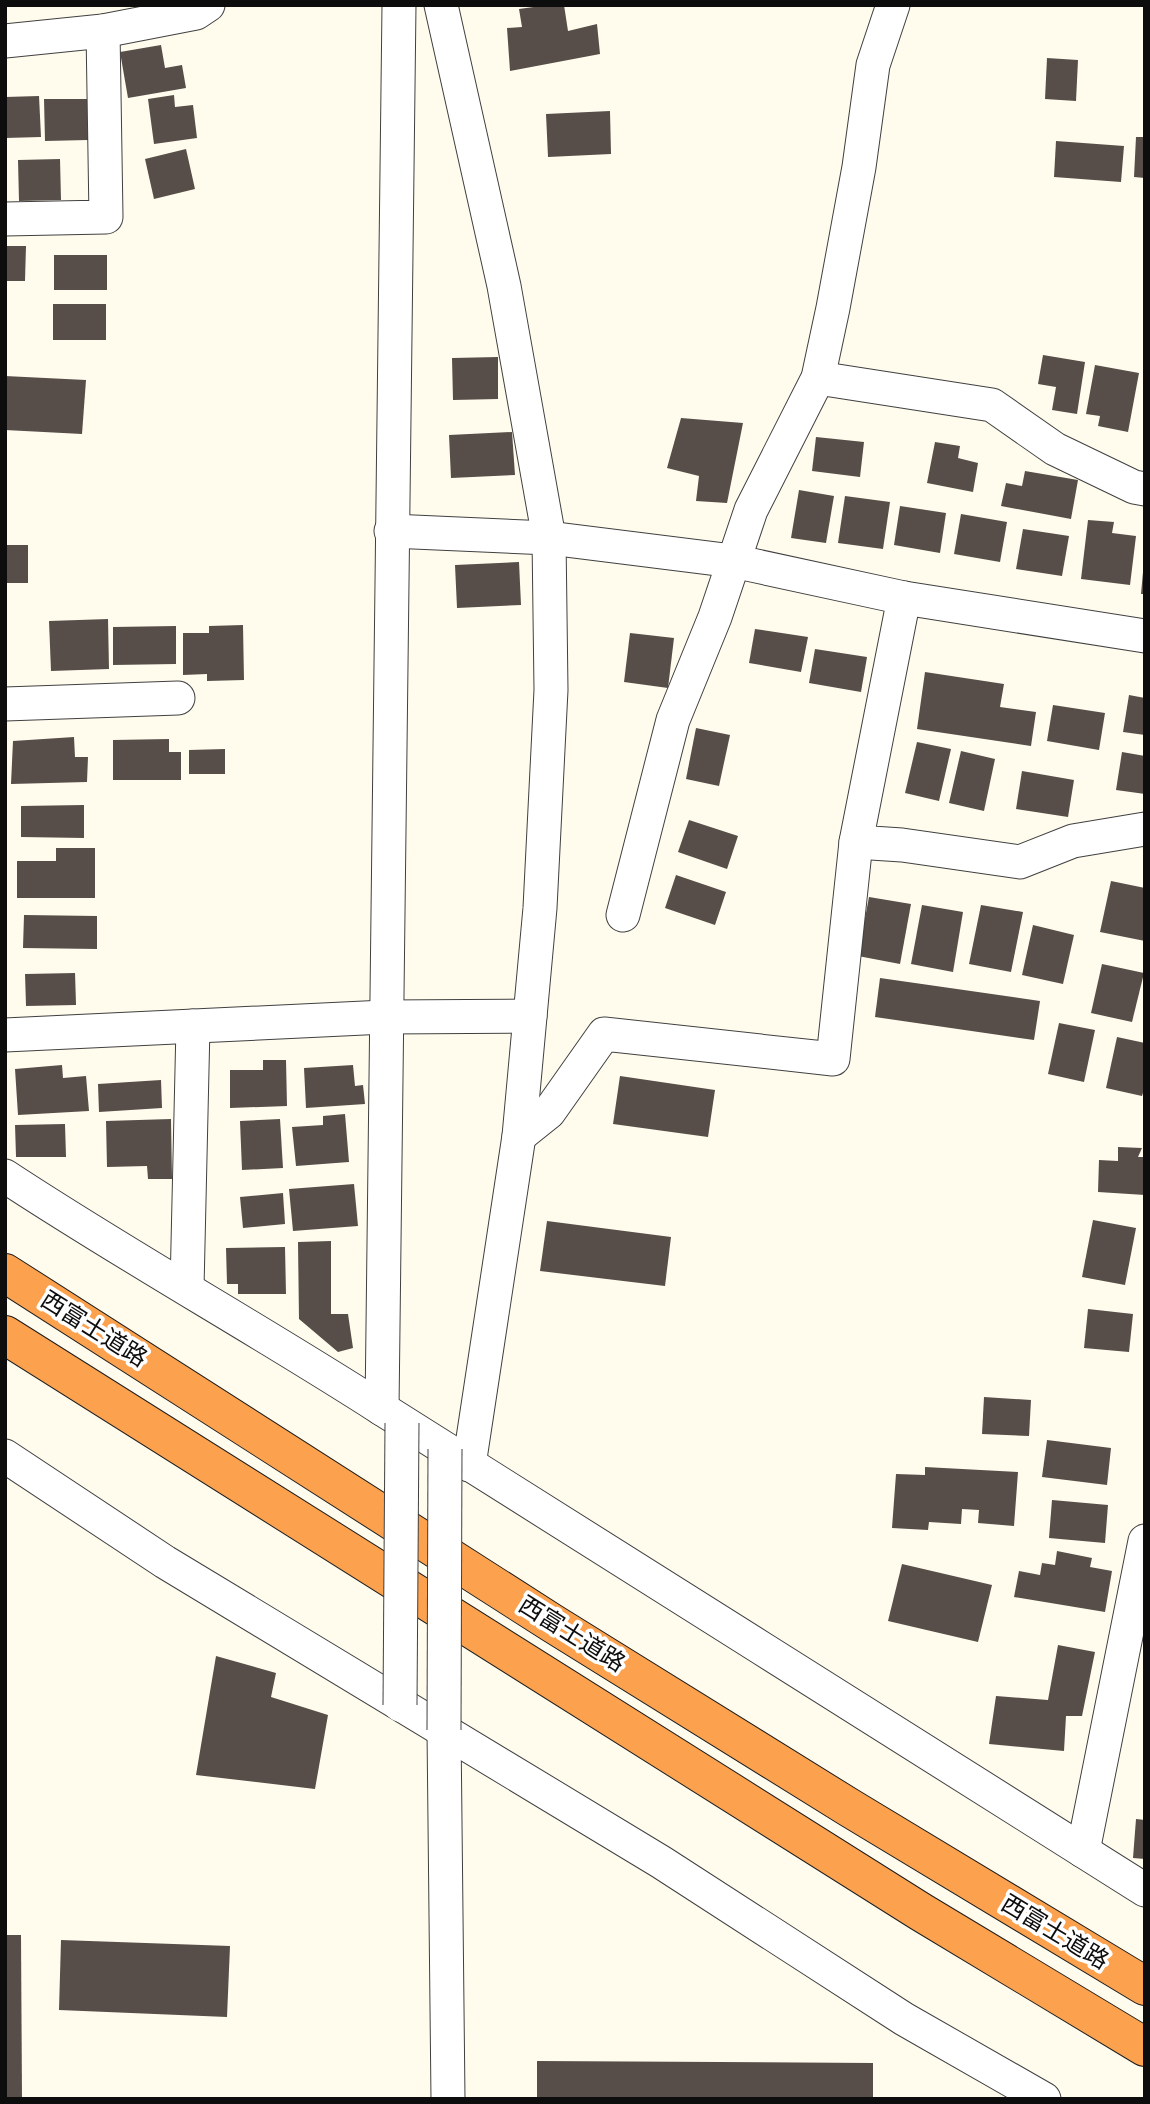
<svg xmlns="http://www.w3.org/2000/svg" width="1150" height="2104" font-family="'Roboto Serif','Noto Sans JP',serif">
<rect width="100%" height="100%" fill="#fffced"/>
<g fill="#574e49">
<path d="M548,5h16l4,26 29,-7 3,30 -90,17 -3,-43 15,-1 -3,-18z"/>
<path d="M161,45l4,23 17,-3 4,23 -58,10 -8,-46z"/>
<path d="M1047,58l31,2 -2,41 -31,-2z"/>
<path d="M174,95l1,12 18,-2 4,33 -43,6 -6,-45z"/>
<path d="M39,96l2,41 -36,1v-41z"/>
<path d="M44,99h43l1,41 -43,1z"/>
<path d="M610,111l1,43 -63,3 -2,-43z"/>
<path d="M1136,137h9v41l-11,-1z"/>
<path d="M1056,141l68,5 -3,36 -67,-5z"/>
<path d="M186,149l9,40 -41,10 -9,-40z"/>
<path d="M60,159l1,41 -42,1 -1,-41z"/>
<path d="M5,246h21l-1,35h-20z"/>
<rect x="54" y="255" width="53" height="35"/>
<rect x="53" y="304" width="53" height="36"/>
<path d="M1043,355l42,7 -8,52 -25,-4 4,-23 -18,-3z"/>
<path d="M498,357v42l-45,1 -1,-42z"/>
<path d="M1095,365l44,8 -11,59 -30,-6 2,-10 -14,-2z"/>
<path d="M5,376l81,4 -4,54 -77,-4z"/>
<path d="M681,418l62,5 -16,80 -31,-2 3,-25 -32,-8z"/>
<path d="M512,432l3,43 -64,3 -2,-43z"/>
<path d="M816,437l48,5 -4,35 -48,-6z"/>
<path d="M935,442l25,4 -2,12 20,5 -5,29 -46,-9z"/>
<path d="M1025,471l53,9 -7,39 -70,-13 5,-23 16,3z"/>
<path d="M799,490l35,6 -8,47 -35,-5z"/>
<path d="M845,496l45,6 -7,47 -45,-6z"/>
<path d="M900,506l46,7 -6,40 -46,-8z"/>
<path d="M961,514l46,8 -7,40 -46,-8z"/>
<path d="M1088,520l26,2 -2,11 24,3 -6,49 -49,-6z"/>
<path d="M1023,529l46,7 -7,40 -46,-7z"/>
<rect x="5" y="545" width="23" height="38"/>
<path d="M519,562l2,43 -64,3 -2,-43z"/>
<path d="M1143,572h2v22h-4z"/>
<path d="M108,619l1,50 -58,2 -2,-50z"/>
<path d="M243,625l1,55 -37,1v-7l-24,1v-42h26v-7z"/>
<path d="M176,626v38l-63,1v-38z"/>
<path d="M755,629l53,8 -7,35 -52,-9z"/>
<path d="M630,633l44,5 -6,50 -44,-6z"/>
<path d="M815,649l52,8 -6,35 -52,-9z"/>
<path d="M925,672l79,12 -4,23 36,5 -5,34 -114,-17z"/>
<path d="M1129,695l16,3v37l-22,-3z"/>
<path d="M1053,705l52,8 -6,37 -52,-9z"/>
<path d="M696,728l34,7 -11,51 -33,-7z"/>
<path d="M74,737l1,20h13l-1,25 -76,2 2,-43z"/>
<path d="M169,739v13h12v28h-68v-40z"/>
<path d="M917,742l34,7 -12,52 -34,-8z"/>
<path d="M225,749v25h-36v-24z"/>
<path d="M961,751l34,8 -11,52 -35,-8z"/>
<path d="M1122,752l23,4v38l-29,-4z"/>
<path d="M1022,771l52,9 -6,37 -52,-8z"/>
<path d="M84,805v33l-63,-1v-31z"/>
<path d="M689,820l49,16 -11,33 -49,-17z"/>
<path d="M56,848h39v50h-78v-37h39z"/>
<path d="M676,875l50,17 -11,33 -50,-17z"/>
<path d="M1111,881l34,7v53l-45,-9z"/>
<path d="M869,897l42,7 -11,60 -42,-8z"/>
<path d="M922,905l41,7 -10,60 -42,-8z"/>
<path d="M981,905l42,7 -12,60 -42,-8z"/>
<path d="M24,915l73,1v33l-74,-1z"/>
<path d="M1033,925l41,10 -11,49 -41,-9z"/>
<path d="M1102,964l42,9 -12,49 -41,-9z"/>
<path d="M75,973l1,32 -50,1 -1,-32z"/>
<path d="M880,978l160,23 -6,39 -159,-23z"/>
<path d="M1059,1023l36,7 -11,52 -36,-8z"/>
<path d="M1117,1037l28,6v43l-3,10 -36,-8z"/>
<path d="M263,1060h23l1,46 -57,2v-38h33z"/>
<path d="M62,1065l1,13 23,-2 3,35 -71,4 -3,-46z"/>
<path d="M353,1065l2,21 8,-1 2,19 -59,4 -2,-40z"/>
<path d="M620,1076l95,14 -7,47 -95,-13z"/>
<path d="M161,1080l1,28 -63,4 -1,-28z"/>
<path d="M345,1114l4,48 -53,4 -4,-39 31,-2v-9z"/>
<path d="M171,1119l1,60h-24l-1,-13 -40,1 -1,-46z"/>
<path d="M280,1119l3,49 -41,2 -2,-49z"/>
<path d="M65,1124l1,33h-50l-1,-32z"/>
<path d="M1118,1147l24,1 -4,9h7v38l-47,-3 1,-32 19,1z"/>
<path d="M354,1184l4,42 -65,5 -4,-42z"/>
<path d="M283,1193l2,31 -42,4 -3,-31z"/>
<path d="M1093,1220l43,8 -11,57 -43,-8z"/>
<path d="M547,1221l124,16 -6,49 -125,-15z"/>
<path d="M331,1241v73h17l5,34 -15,4 -39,-33 -1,-77z"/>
<path d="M285,1247l1,47h-48v-10h-11l-1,-36z"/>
<path d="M1088,1309l45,5 -4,38 -45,-4z"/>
<path d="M984,1397l47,3 -2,36 -47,-2z"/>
<path d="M1047,1440l64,8 -4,37 -65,-8z"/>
<path d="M925,1467l93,5 -4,54 -36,-3 1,-13 -17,-1 -1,15 -32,-2 -1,8 -36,-2 4,-54 29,1z"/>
<path d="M1052,1500l56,5 -3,38 -56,-5z"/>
<path d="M1057,1551l35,7 -2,9 22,4 -7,41 -91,-15 5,-26 21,4 2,-12 13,2z"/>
<path d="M902,1564l90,21 -14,57 -90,-21z"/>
<path d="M1058,1645l37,7 -13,64h-16l-2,35 -75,-7 7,-48 52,4z"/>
<path d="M216,1656l60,17 -5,24 57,18 -13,74 -119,-14z"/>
<path d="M1136,1819l9,1v39l-12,-1z"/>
<path d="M5,1935h16l1,164h-17z"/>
<path d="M61,1940l169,6 -3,71 -168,-7z"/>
<path d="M537,2061l336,2v36h-336z"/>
</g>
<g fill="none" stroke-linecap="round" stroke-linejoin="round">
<g stroke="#404040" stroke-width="35">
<g id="minor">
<path d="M441,5l63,281 45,252 2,152 -11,218 -21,228 -50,329"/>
<path d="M5,41l98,-10 93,-18 12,-8"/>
<path d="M5,219l101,-2 -3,-186"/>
<path d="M818,378l174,27 63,44 79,38 11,2"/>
<path d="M391,531l158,7 184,23 171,37 241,38"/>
<path d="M904,598l-48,244 46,3 118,17 53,-21 72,-12"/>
<path d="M5,704l173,-6"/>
<path d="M623,915l50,-195 42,-103 36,-107 67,-132 15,-70 26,-141 14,-102 20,-60"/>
<path d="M5,1035l380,-18 145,-1"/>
<path d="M519,1136l30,-24 55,-78 229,25 23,-217"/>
<path d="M5,1176c123,81 251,152 374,231 254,162 512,321 766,483"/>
<path d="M187,1288l6,-262"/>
<path d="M382,1409l17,-1404"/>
<path d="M5,1456l160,106 496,300 243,157 140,80"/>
<path d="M444,1730l4,369"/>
<path d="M1083,1851l62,-310"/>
</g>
</g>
<g stroke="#1e1e1e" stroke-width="40">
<g id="highway">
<path d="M5,1273l547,350 298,185 295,178"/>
<path d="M5,1335l916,577 224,135"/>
</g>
</g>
<use href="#minor" stroke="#fff" stroke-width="33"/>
<use href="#highway" stroke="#fca14e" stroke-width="38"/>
<g stroke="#404040" stroke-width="35" stroke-linecap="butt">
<g id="minor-bridge">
<path d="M400,1705l2,-282"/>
<path d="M444,1730l1,-281"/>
</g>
</g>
<use href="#minor-bridge" stroke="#fff" stroke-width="33"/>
</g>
<g text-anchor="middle" stroke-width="7" stroke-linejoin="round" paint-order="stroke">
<g font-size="24" fill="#0d0d0d" stroke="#fff">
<text transform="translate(94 1329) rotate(32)" y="8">西富士道路</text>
<text transform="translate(572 1634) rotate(32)" y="8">西富士道路</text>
<text transform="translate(1055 1932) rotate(31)" y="8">西富士道路</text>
</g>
</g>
<rect width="1150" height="2104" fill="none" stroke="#0d0d0d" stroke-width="14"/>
</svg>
